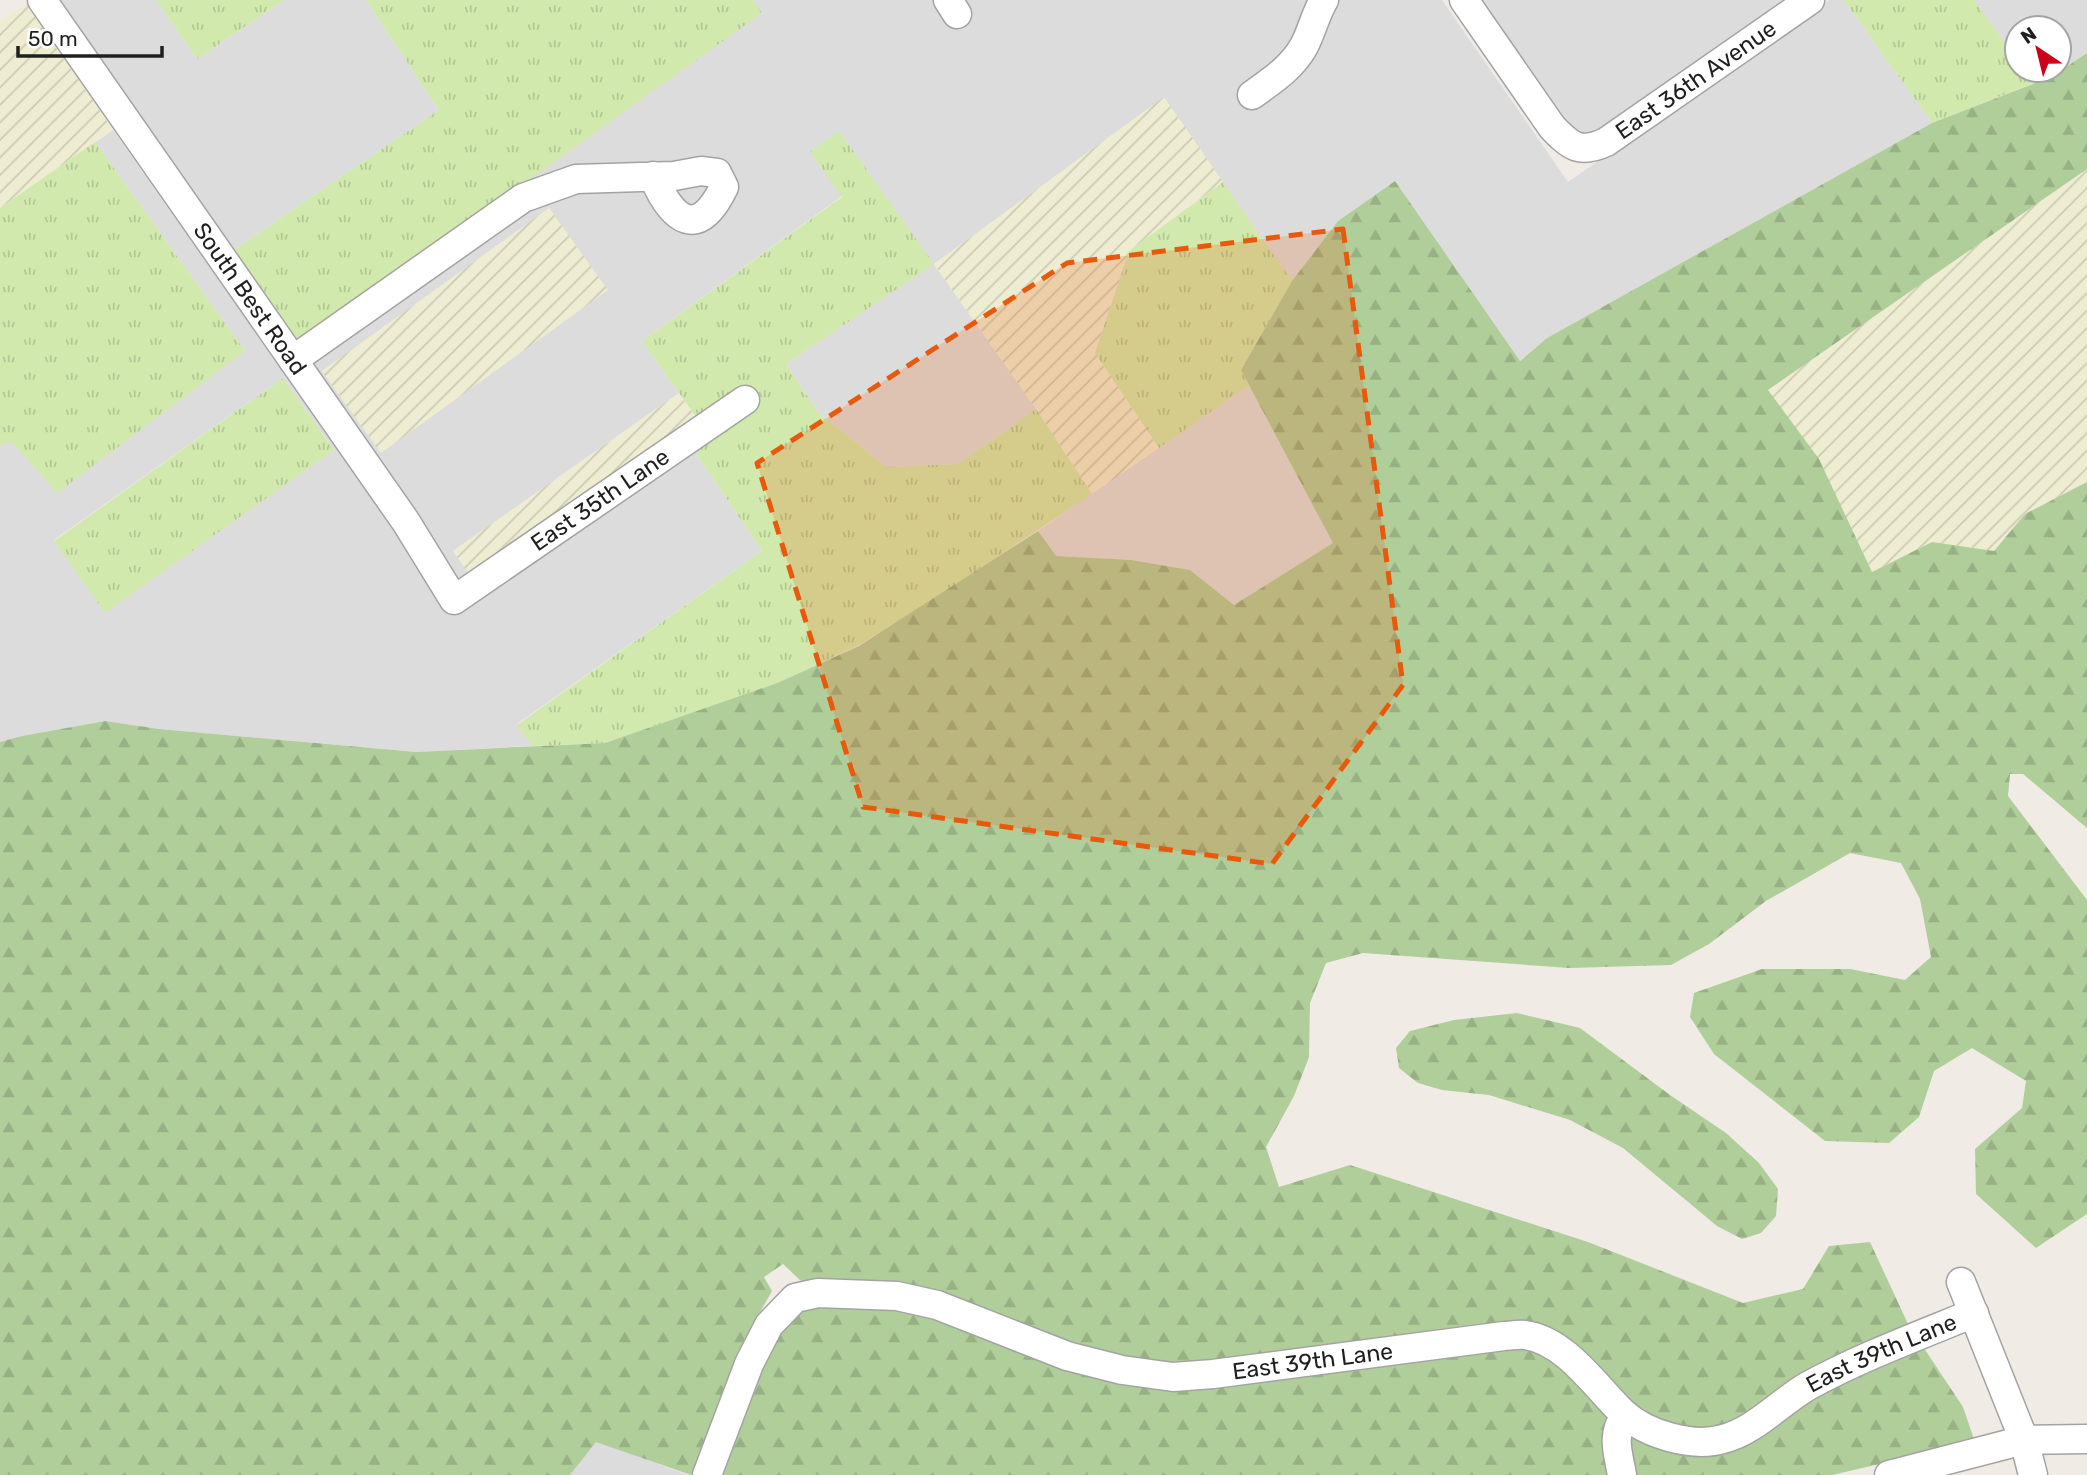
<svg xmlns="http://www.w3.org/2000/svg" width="2087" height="1475" font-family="Rubik,sans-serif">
<defs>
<pattern id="farmland-furrows" width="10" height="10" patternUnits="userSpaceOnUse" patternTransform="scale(1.75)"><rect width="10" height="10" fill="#eeedd1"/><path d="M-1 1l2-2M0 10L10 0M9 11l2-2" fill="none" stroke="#cccbb3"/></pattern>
<pattern id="grass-tufts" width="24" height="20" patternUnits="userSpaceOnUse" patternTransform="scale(1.75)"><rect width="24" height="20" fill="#d1e9ac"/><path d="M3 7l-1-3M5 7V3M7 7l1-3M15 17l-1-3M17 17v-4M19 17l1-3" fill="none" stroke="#b3c794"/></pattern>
<pattern id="forest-firs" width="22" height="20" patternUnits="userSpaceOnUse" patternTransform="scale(1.75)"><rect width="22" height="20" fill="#b0ce9a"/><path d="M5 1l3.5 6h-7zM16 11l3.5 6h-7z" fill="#97b084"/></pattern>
</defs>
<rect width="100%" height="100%" fill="#f0ebe5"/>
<g fill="#dddcdc" fill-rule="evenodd">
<path d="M58,0h98l41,59 87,-59h82l73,110 -205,140z"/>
<path d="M753,0h689l126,182 261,-182h15l88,123 -385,215 -28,23 -124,-180 -57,40 -46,60 -128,-183 -230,166 102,145 -78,55 -72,3 -68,-55 -32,-48 147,-100 -94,-133 3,65 -200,145 37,52 -226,158 230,-117 79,117 -245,173 15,22 -116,6 -257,-23 -54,-8 -83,15 -22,6v-296l10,-5 235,-90 -150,-209 18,-12 162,231 486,-348zM283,378l51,72 -229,162 -51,-72z"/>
<path d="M1476,0h308l-186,130 -16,3 -13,-3z"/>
<path d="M1974,0h113v53l-36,24 -17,6 -10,-13h35v-42h-42v32z"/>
<path d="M1249,385l85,158 -100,62 -44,-35 -59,-10 -76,-4 -17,-25z"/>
<path d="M596,1441l92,34h-118z"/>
</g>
<g fill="url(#farmland-furrows)">
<path d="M26,4l87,126 -113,78v-186z"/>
<path d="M1164,97l59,85 -94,69 -34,102 64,95 -67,46 -56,-85 -102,-145z"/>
<path d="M2087,169v313l-62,32 -31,37 -62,-9 -60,30 -16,-34 -89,-149z"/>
<path d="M549,208l59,82 -227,163 -59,-82z"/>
<path d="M679,393l20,28 -226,159 -20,-29z"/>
</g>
<g fill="url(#grass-tufts)">
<path d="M156,0h128l-87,59z"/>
<path d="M366,0h387l9,13 -465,333 -63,-96 205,-140z"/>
<path d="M1844,0h130l43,60v10h7l10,13 -102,40z"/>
<path d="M839,131l95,133 -148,100 32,48 68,55 72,-3 78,-55 56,85 -166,110 -67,41 -82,38 -172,60 -73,3 -15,-21 245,-174 -79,-117 16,-13 -57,-80 200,-144 -32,-45z"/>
<path d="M95,142l150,209 -188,142 -46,-52 -11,5v-238z"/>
<path d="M1223,182l69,99 -51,89 8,15 -90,63 -64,-95 34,-102z"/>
<path d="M283,378l51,72 -229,163 -51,-72z"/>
</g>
<g fill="url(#forest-firs)">
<path d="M2087,53v116l-319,221 51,69 53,113 60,-30 62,9 31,-37 62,-32v346l-64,-54h-13l-2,22 79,104v314l-51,34 -60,-54 -1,-45 47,-41 4,-27 -54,-33 -38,23 -15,46 -30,26 -64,-2 -111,-87 -24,-37 4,-24 68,-24h88l55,11 26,-23 -11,-58 -19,-36 -51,-10 -84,48 -57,43 -38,21 -102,3 -206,-15 -37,10 -16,40 -1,54 -15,39 -28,51 13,40 71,-22 238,77 155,61 60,-14 26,-43 41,-4 38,82 55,83 12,35 -143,33h-1117l57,-143 44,-47 -15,-4 -18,-17 -19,13 8,14 -27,47 -54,137 -95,-33 -26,33h-570v-733l22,-6 83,-15 54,8 257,23 189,-9 172,-60 82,-37 179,-115 18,25 75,4 59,10 44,35 99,-62 -92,-173 51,-89 46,-60 57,-40 125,180 27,-23 385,-215 119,-46z"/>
<path d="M1517,1013l63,15 90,67 56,38 33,30 19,26 -2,27 -15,17 -19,6 -25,-13 -94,-78 -53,-28 -81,-25 -47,-5 -24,-7 -19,-15 -3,-20 14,-17 44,-11z"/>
</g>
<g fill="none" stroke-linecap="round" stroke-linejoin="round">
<g stroke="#a3a3a3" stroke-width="31">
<g id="minor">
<path id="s1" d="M42,0l364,522 48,78 291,-200"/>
<path d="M948,0l9,14"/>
<path id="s2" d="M1464,0l88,127c19,20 28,27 54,15l204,-142"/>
<path d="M1252,95c19,-14 40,-27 52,-49 8,-15 11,-31 20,-46"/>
<path d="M293,360l230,-162 53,-19 98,-3 27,-5 16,2 7,14c-26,54 -52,34 -71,-11"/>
<path d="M1961,1282l63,158 9,35"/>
<path id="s3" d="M707,1475l42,-111 20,-39 26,-27 23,-5 79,3 40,9 130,51 55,14 51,7 40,-3 291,-38c6,0 14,-2 21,-1 40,5 71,52 98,78 23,21 69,35 100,26 32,-8 57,-37 85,-53 53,-29 110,-50 166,-73"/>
<path d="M1622,1475c-4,-23 -11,-39 3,-60"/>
<path d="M1889,1475l135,-35 63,-1"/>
</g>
</g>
<use href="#minor" stroke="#fff" stroke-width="28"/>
</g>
<path fill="#e8590c" fill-opacity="0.2" stroke="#e8590c" stroke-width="5" stroke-dasharray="14 9" stroke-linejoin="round" d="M1343,229l60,456 -131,179 -409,-57 -106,-344 310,-200z"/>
<g text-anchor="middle" stroke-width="6" stroke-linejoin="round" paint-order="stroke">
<g font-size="23" fill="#1f1f1f" stroke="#fff">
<text dy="8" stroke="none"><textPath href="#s2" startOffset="326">East 36th Avenue</textPath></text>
<text dy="8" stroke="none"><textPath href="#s1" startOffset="364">South Best Road</textPath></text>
<text dy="8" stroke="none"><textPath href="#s1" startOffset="905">East 35th Lane</textPath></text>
<text dy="8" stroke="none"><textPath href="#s3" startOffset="1362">East 39th Lane</textPath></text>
<text dy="8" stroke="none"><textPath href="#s3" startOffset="732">East 39th Lane</textPath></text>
</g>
</g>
<g transform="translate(2038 49) rotate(325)"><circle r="33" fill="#ffffff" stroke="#a5a5a5" stroke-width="2"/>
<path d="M0-5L12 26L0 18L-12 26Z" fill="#cc021b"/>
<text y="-10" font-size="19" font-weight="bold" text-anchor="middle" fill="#1f1f1f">N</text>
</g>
<path d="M18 46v10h144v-10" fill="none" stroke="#1f1f1f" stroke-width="3.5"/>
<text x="28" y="46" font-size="21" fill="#1f1f1f" stroke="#ffffff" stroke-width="5" paint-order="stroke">50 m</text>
</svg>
